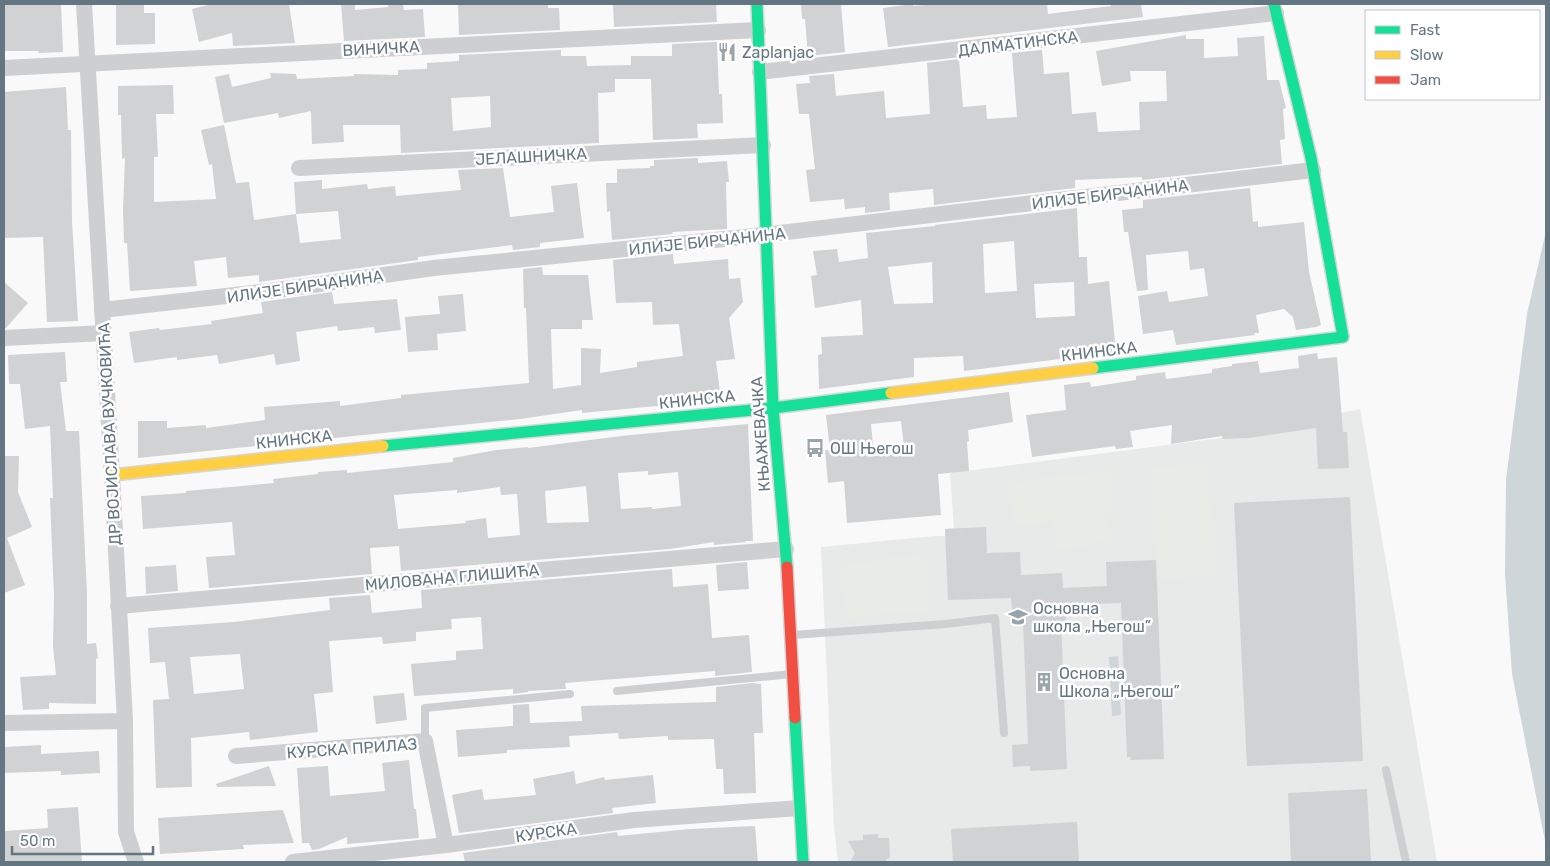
<svg xmlns="http://www.w3.org/2000/svg" width="1550" height="866" font-family="Rubik,sans-serif">
<rect width="100%" height="100%" fill="#f9f9f9"/>
<path fill="#e8e9e9" d="M1360,409l77,453h-599l-4,-35 -13,-280 113,-11h11v-7l9,-1 -4,-55 271,-35z"/>
<g fill="#e8ebe6">
<path d="M1206,462l9,113 -55,4 -9,-112z"/>
<path d="M1108,470l5,44 -8,1 4,27 -52,7 -3,-28 -38,5 -6,-43z"/>
<path d="M925,556l4,56 -82,6 -4,-55z"/>
</g>
<g fill="#ced6d9">
<path d="M1546,231v615l-34,-172 -7,-100 1,-94 21,-166z"/>
<path d="M1118,656l3,59 -9,1 -3,-59z"/>
</g>
<g fill="#d0d2d3" fill-rule="evenodd">
<path d="M4,4h57l2,48 -24,1 -1,-2h-34z"/>
<path d="M116,4h28v9h11v31l-39,1z"/>
<path d="M212,4h77l6,39 -62,3 -1,-13 -33,9 -7,-33z"/>
<path d="M341,4h14v6l33,-3v-3h15l1,6 19,-1 2,28 -81,4z"/>
<path d="M458,4h90v4h11l1,22 -101,5z"/>
<path d="M613,4h103l1,18 -103,5z"/>
<path d="M801,4h40l4,48 -37,4 -3,-37h-3z"/>
<path d="M913,4v2l24,-2h110l1,10 63,-8v-2h30l2,13 -255,30 -5,-39z"/>
<path d="M1186,35v4h18v19l34,-2 -1,-18 27,-2 3,44h12l7,28 -3,1 2,30 -5,1 2,24 -140,16v-3l-67,3v8l-141,17 -1,-16 -44,4 1,17 -25,3v-6l-20,2 -1,-10 -34,3 -4,-32 9,-1 -6,-55h-10l-3,-30 14,-1 -1,-7 25,-2 2,22 48,-5 2,27 44,-4 -3,-51 32,-4 4,48 23,-2 1,14 30,-2 -5,-64 30,-3 2,24 25,-2 3,42 24,-2 2,20 42,-2 -1,-28 28,-1 -1,-30h-36l1,10 -29,5 -6,-35z"/>
<path d="M717,42l2,52h3l1,29 -26,1 1,14 -45,2 -2,-61h-36v13l-17,1 1,50 -198,10 -1,-28h-57l1,17 -32,2 -1,-33 -32,7 -1,-5 -54,10 -9,-46 14,-3 3,13 39,-9 -1,-5 26,1 1,5 57,-3v-2l44,1v-5l29,-1v-6l32,-2v-6l102,-5v6h25l1,10 44,-1v-9h41v-12zM490,96l1,31 -38,4 -2,-33z"/>
<path d="M173,85l1,29h-18l2,43h-4v45l62,-3 -4,-35 -3,1 -8,-35 23,-5 12,58 13,-1 5,38 42,-6 -2,-32 28,-2v9l45,-5 1,5 27,-3 1,10 65,-6 -3,-20 45,-2 7,49 44,-5 -3,-26 26,-3 7,55 -44,5v4l-27,3 -1,-5 -94,12v3l-159,22v-7l-31,3 -2,-21 -32,4 3,25 -67,5 -3,-48h-3l-1,-33 2,-52 -3,1 -1,-44h-3v-29zM338,211l3,28 -41,4 -4,-29z"/>
<path d="M66,87l2,43h3l1,91 6,100 -31,1 -4,-85 -39,1v-146z"/>
<path d="M698,158v5l29,-2 2,21h-3l1,47 -55,3 1,2 -61,6 -2,-29 -3,1 -1,-29h11v-14l33,-1v-2h4v-6z"/>
<path d="M1250,188l3,34 5,-1v6l46,-5 5,50 12,53 -5,2 -20,3 -3,-13 -9,-8 -28,6 3,18h-5l1,2 -79,10 -3,-15 -30,4 -5,-38 29,-5 2,11 39,-6 -4,-28 -14,2 -2,-19 -42,4 2,35 -11,1 -9,-59h-4l-2,-22 21,-2v-8z"/>
<path d="M1077,208l2,49h8l1,27 21,-3 7,71 -152,19 -1,-15 -49,2v19l-95,12 -1,-34 4,-1 -1,-17 42,-2 -2,-35 -46,8 -4,-32 6,-1 -4,-24 24,-2 2,13 29,-4 -2,-25 69,-7v-1zM1014,241l3,50 -32,2 -2,-49zM932,262l1,41 -39,1 -6,-37zM1074,282l1,34 -39,2 -2,-34z"/>
<path d="M673,254l1,10 54,-5 1,20 11,-1 3,24 -14,16 6,41 -19,2 5,39 -139,13v-3l-62,9 -382,39v-37h29v7l39,-3v3l59,-8 -1,-13 76,-6v5l61,-8v-3l128,-12 -3,-75h-2l-1,-39 19,-2 1,8h45l5,45h-11v9h-31l2,60 28,-4v-37l20,1 -1,24 37,-6v-5l46,-6 -4,-32 -26,1 -1,-23 -36,1 -3,-43z"/>
<path d="M4,282l24,21 -22,25h-2z"/>
<path d="M332,292l2,12 63,-5 4,31 -26,3 -1,-6 -36,4 -1,-5 -41,6 4,29 -24,4 -2,-11 -55,10 -2,-9 -40,5v-3l-43,6 -5,-31 30,-4 1,2 52,-6 -1,-3 52,-8 -2,-11z"/>
<path d="M463,294l3,37 -29,3 1,16 -30,2 -3,-35 35,-3 -2,-18z"/>
<path d="M65,352l2,30h-7l6,49h13l8,162v51l9,-1 2,15 -2,1v45l-47,-1v6l-26,1 -3,-33 36,-2 -3,-29 1,-49 -4,-99h3l-3,-72 -25,3 -5,-45h-11l-1,-29z"/>
<path d="M1317,353l1,6 19,-2 6,75h4l2,36 -31,1 -2,-41 -67,10 -27,1v-3l-51,8 1,-19 -42,6 3,16 -17,2 -1,-3 -83,11 -6,-42 40,-5 -2,-25 26,-3 1,5 45,-7v-4l29,-4 1,7 46,-6v-4l20,-3v-2l26,-3 2,12 39,-5 -1,-12z"/>
<path d="M1009,392l4,30 -45,8 1,11 -2,1 2,29 -31,3 3,41 -94,8 -3,-42 -16,2 -3,-33h5l-4,-35zM901,421l4,33 -31,2 -3,-32z"/>
<path d="M748,424l5,117h-8l1,1 -32,3v-3l-44,7 -269,22 -2,-25 -29,2 2,26 -163,14 -3,-31 29,-2 -3,-33 -89,7 -2,-33 45,-3v-2l88,-8 -1,-4 45,-5v-2l29,-2v3l106,-11v-4l43,-8 32,-3v1l93,-12zM648,471v4l30,-3 3,34 -29,3v-2l-31,2 -3,-36zM586,486l3,36 -42,1 -2,-32zM500,487l1,8 16,-1 3,41 -32,3 -2,-20 -21,3 1,2 -68,6 -4,-34 63,-5v3z"/>
<path d="M4,456h15l-1,36 14,35 -25,11 18,47 -21,8z"/>
<path d="M1350,497l13,264 -116,5 -13,-263z"/>
<path d="M986,527l1,26 33,-1 1,23 41,-2 1,15 44,-2 -1,-24 50,-2 8,199 -33,1 -1,-3h-3l-6,-154 -55,2v16h-5l6,148 -37,2v-5l-17,1 -1,-22 16,-1 -5,-122h-10l-2,-24 -63,2 -3,-71z"/>
<path d="M747,562l2,27 -31,2 -2,-26z"/>
<path d="M176,565l2,26 -32,3 -1,-27z"/>
<path d="M672,569l1,18 35,-3 4,54 37,-3 3,37 -37,4v-5l-150,12 1,6 -38,2v1l-15,2v-5l-99,7 -3,-32 45,-4v-9l27,-2 -2,-32 -30,2 1,10 -36,3v9l-33,3 -1,-7 -53,4 4,51 -19,2 4,38 -68,8 -1,-8 -58,6 1,49 -36,1 -3,-88 16,-1 -4,-37 -15,1 -2,-35 86,-6 96,-12 -1,-12 41,-3 2,18 50,-5 -1,-18zM240,654l4,35 -50,5 -4,-37z"/>
<path d="M753,683l8,1 2,49h-9l2,60 -32,1 -1,-25h-7l-2,-30 -46,1v-4l-49,3 -1,-6 -49,3 1,11 -63,3v3l-49,4 -2,-27 57,-4v-21l16,-1 1,19 52,-2 -1,-15 135,-4v-15z"/>
<path d="M404,693l3,27 -31,4 -3,-28z"/>
<path d="M41,745v9l58,-3 1,22 -39,2v-4l-57,2v-26z"/>
<path d="M409,760l5,49h2l3,29 -72,6v-7l-28,12 -7,1 -3,-7h-7l-5,-75 31,-2 2,30 55,-5 -3,-28z"/>
<path d="M269,766l7,20 -59,1 -1,-3z"/>
<path d="M574,771l2,13 28,-7 1,3 48,-5 3,28 -44,5 1,5 -154,20 -7,-38 30,-6 2,11 52,-5 -3,-16z"/>
<path d="M1367,789l4,73h-80l-3,-69z"/>
<path d="M78,807l4,55h-78v-31l44,-3 -1,-19z"/>
<path d="M283,810l11,33 -51,2 1,4 -84,5 -2,-36z"/>
<path d="M1077,822l2,40h-126l-2,-33z"/>
<path d="M755,826l3,36h-293l-2,-9 154,-21 1,4 72,-7z"/>
<path d="M878,834v4h11l1,20 -4,1v3h-36l5,-9 -7,-12 15,-1v-5z"/>
</g>
<g fill="none" stroke-linecap="round" stroke-linejoin="round">
<g stroke="#d5d6d7" stroke-width="14">
<g id="fast">
<path d="M757,4l16,404 14,159"/>
<path d="M1093,368l250,-31 -32,-179 -37,-154"/>
<path d="M383,446l390,-38 118,-15"/>
<path d="M795,718l8,144"/>
</g>
</g>
<g stroke="#d5d6d7" stroke-width="14">
<g id="slow">
<path d="M891,393l202,-25"/>
<path d="M112,475l271,-29"/>
</g>
</g>
<g stroke="#d5d6d7" stroke-width="14">
<path id="jam" d="M787,567l8,151"/>
</g>
<g stroke="#cecfd0" stroke-width="8">
<path d="M793,635l153,-11 49,-6 9,115"/>
<path d="M617,691l175,-17"/>
<path d="M425,741v-33l145,-14"/>
<path d="M1386,770l20,92"/>
</g>
<g stroke="#cecfd0" stroke-width="16">
<path d="M84,4l28,471 13,246 1,111 10,30"/>
<path d="M4,68l754,-38"/>
<path d="M760,72l516,-59"/>
<path d="M299,168l464,-23"/>
<path d="M102,310l168,-19 164,-23 311,-31 568,-67"/>
<path d="M4,338l100,-5"/>
<path d="M118,606l668,-57"/>
<path d="M4,723l121,-2"/>
<path d="M236,756l189,-15 21,104"/>
<path d="M293,862l153,-17 188,-25 165,-12"/>
</g>
<use href="#fast" stroke="#16e098" stroke-width="11"/>
<use href="#slow" stroke="#ffcf43" stroke-width="11"/>
<use href="#jam" stroke="#f24e42" stroke-width="11"/>
</g>
<defs>
<g id="restaurant-bare" transform="scale(1.5)"><path d="M-5-6h1v4h1v-4h1v4h1v-4h1v5L-1.5 .5V6h-2V.5L-5-1ZM5-6V6H3V1.5H1.5Q1.5-4 5-6Z" fill="#99a4ac" stroke="#fff" stroke-width="2.5" paint-order="stroke"/></g>
<g id="bus-bare" transform="scale(1.5)"><path d="M-5-6H5V4H4V6H2V4H-2V6H-4V4H-5ZM-3.5-4V0h7V-4ZM-3.5 1.2v1.5H-2V1.2ZM2 1.2v1.5H3.5V1.2Z" fill="#99a4ac" stroke="#fff" stroke-width="2.5" paint-order="stroke"/></g>
<g id="school-bare" transform="scale(1.5)"><path d="M0-5L7-2L0 1L-7-2ZM-4 1L0 2.5L4 1V4Q0 6-4 4Z" fill="#99a4ac" stroke="#fff" stroke-width="2.5" paint-order="stroke"/></g>
<g id="building-bare" transform="scale(1.5)"><path d="M-4-6H4V6H1V3H-1V6H-4ZM-2.5-4.3h1.7v1.8h-1.7ZM.8-4.3h1.7v1.8H.8ZM-2.5-1h1.7V.8h-1.7ZM.8-1h1.7V.8H.8Z" fill="#99a4ac" stroke="#fff" stroke-width="2.5" paint-order="stroke"/></g>
</defs>
<g fill-rule="evenodd">
<use href="#restaurant-bare" x="727" y="52"/>
<use href="#bus-bare" x="815" y="448"/>
<use href="#school-bare" x="1018" y="617"/>
<use href="#building-bare" x="1044" y="682"/>
</g>
<g text-anchor="middle" stroke-width="5" stroke-linejoin="round" paint-order="stroke">
<g font-size="16" fill="#657683" stroke="#fff">
<text transform="translate(1018 43) rotate(-7)" y="6">ДАЛМАТИНСКА</text>
<text transform="translate(381 48) rotate(-3)" y="6">ВИНИЧКА</text>
<text transform="translate(531 156) rotate(-3)" y="6">ЈЕЛАШНИЧКА</text>
<text transform="translate(1110 194) rotate(-7)" y="6">ИЛИЈЕ БИРЧАНИНА</text>
<text transform="translate(707 241) rotate(-6)" y="6">ИЛИЈЕ БИРЧАНИНА</text>
<text transform="translate(305 286) rotate(-8)" y="6">ИЛИЈЕ БИРЧАНИНА</text>
<text transform="translate(1099 351) rotate(-7)" y="6">КНИНСКА</text>
<text transform="translate(697 399) rotate(-6)" y="6">КНИНСКА</text>
<text transform="translate(109 434) rotate(-93)" y="6">ДР ВОЈИСЛАВА ВУЧКОВИЋА</text>
<text transform="translate(760 434) rotate(-94)" y="6">КЊАЖЕВАЧКА</text>
<text transform="translate(294 439) rotate(-6)" y="6">КНИНСКА</text>
<text transform="translate(452 577) rotate(-5)" y="6">МИЛОВАНА ГЛИШИЋА</text>
<text transform="translate(352 748) rotate(-4)" y="6">КУРСКА ПРИЛАЗ</text>
<text transform="translate(546 832) rotate(-8)" y="6">КУРСКА</text>
</g>
<g font-size="16" fill="#657683" stroke="#fff" text-anchor="start">
<text x="742" y="58">Zaplanjac</text>
<text x="830" y="454">ОШ Његош</text>
<text x="1033" y="614">Основна<tspan x="1033" dy="18">школа „Његош”</tspan></text>
<text x="1059" y="679">Основна<tspan x="1059" dy="18">Школа „Његош”</tspan></text>
</g>
</g>
<rect width="1550" height="866" fill="none" stroke="#657683" stroke-width="10"/>
<rect x="1365" y="10" width="175" height="90" fill="#ffffff" stroke="#c1c8cd"/>
<rect x="1375" y="26" width="25" height="8" fill="#16e098" stroke="#c1c8cd"/>
<text x="1410" y="35" font-size="15" fill="#657683">Fast</text>
<rect x="1375" y="51" width="25" height="8" fill="#ffcf43" stroke="#c1c8cd"/>
<text x="1410" y="60" font-size="15" fill="#657683">Slow</text>
<rect x="1375" y="76" width="25" height="8" fill="#f24e42" stroke="#c1c8cd"/>
<text x="1410" y="85" font-size="15" fill="#657683">Jam</text>
<path d="M12 846v8h141v-8" fill="none" stroke="#657683" stroke-width="2.5"/>
<text x="20" y="846" font-size="15" fill="#657683" stroke="#ffffff" stroke-width="4" paint-order="stroke">50 m</text>
</svg>
